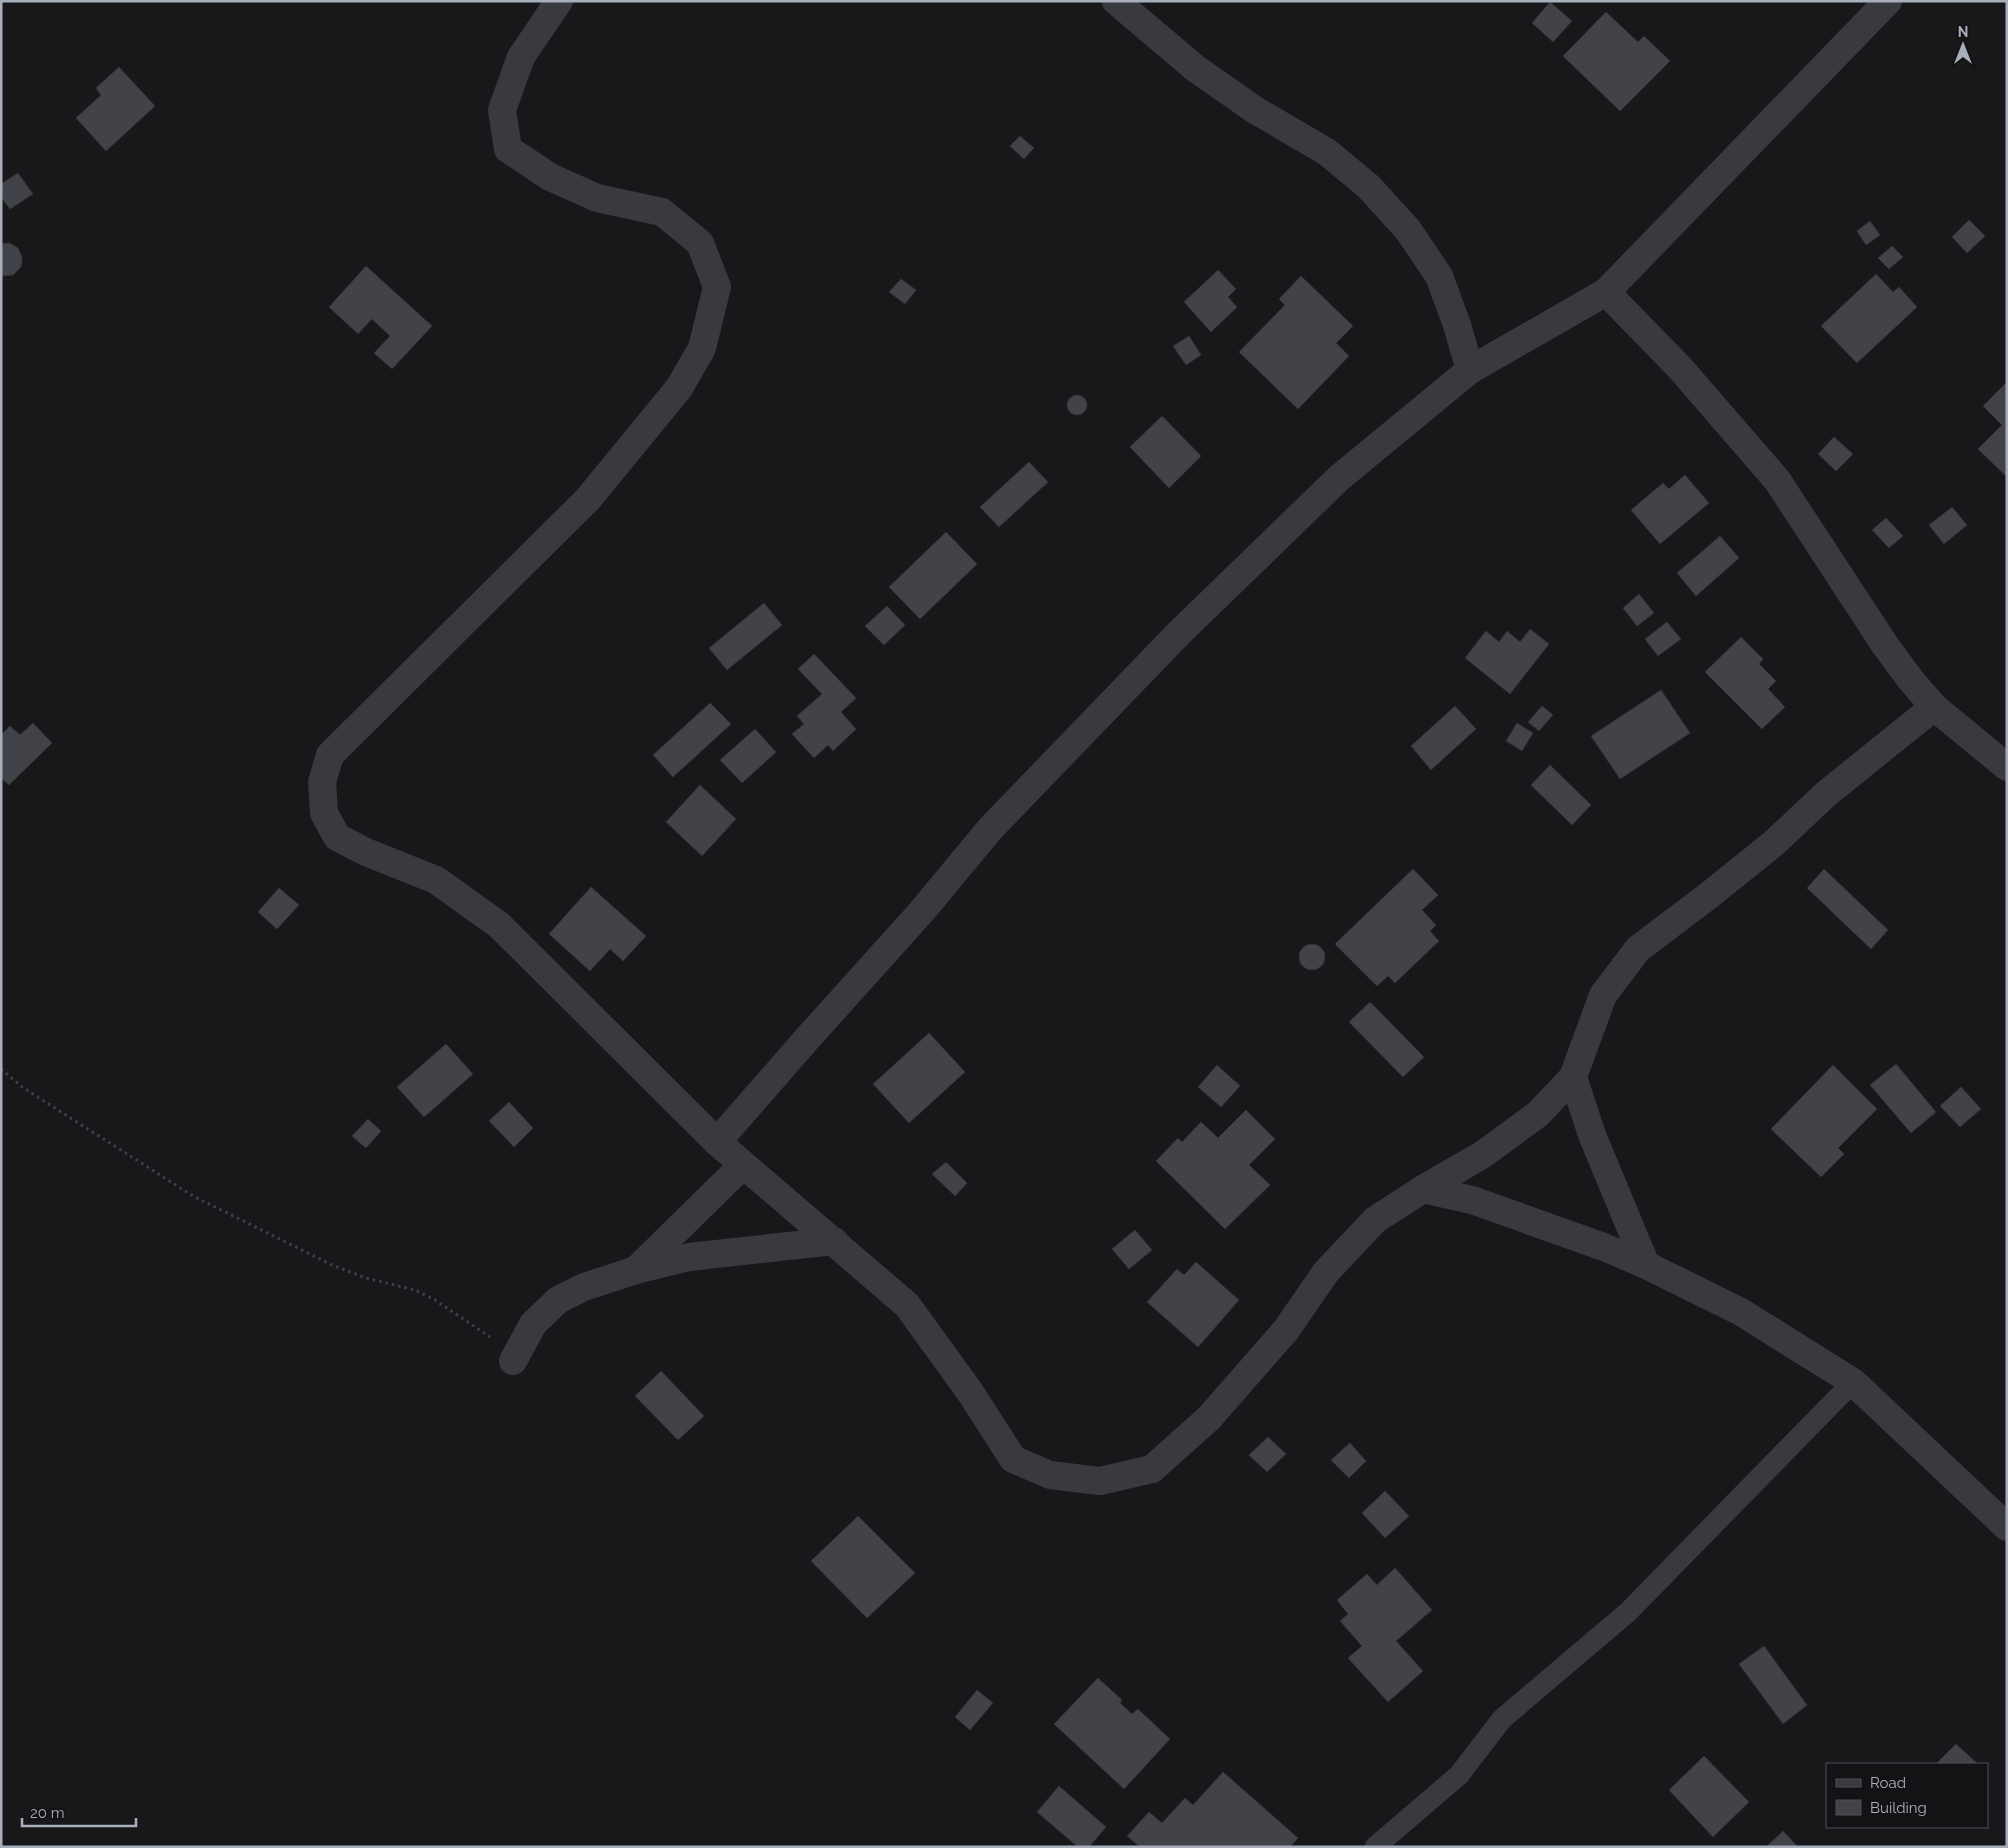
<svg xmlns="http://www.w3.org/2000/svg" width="2008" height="1848" font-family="Raleway,sans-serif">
<rect width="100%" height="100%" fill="#18181b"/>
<g fill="#424348" stroke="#323237">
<path d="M1550,2l22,19 -19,21 -21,-19z"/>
<path d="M1606,12l32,30 6,-6 26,25 -50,50 -57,-55z"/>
<path d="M119,67l36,39 -49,45 -30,-33 25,-23 -5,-7z"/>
<path d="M1020,136l14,12 -10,11 -14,-13z"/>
<path d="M18,173l15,21 -23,15 -9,-12v-13z"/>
<path d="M1969,220l16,16 -18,17 -15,-16z"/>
<path d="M1870,221l10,14 -14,10 -9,-14z"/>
<path d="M9,243l9,5 4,9v5l-1,5 -8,8 -11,1 -1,-32z"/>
<path d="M1892,246l11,11 -14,12 -11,-11z"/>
<path d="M366,266l66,60 -40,43 -18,-16 16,-17 -18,-17 -14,15 -29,-27z"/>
<path d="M1218,270l18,19 -8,8 9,10 -26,25 -27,-30z"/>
<path d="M1876,274l17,18 6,-5 18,20 -60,56 -36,-37z"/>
<path d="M1301,276l52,50 -17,17 13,13 -51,53 -59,-57 46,-47 -6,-6z"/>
<path d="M901,279l15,11 -11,14 -16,-12z"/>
<path d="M1189,336l12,19 -15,10 -13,-19z"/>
<path d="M2007,382v95l-29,-28 24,-24 -19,-19z"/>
<circle cx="1077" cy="405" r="10"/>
<path d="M1162,416l39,40 -32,32 -39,-41z"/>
<path d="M1834,437l19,17 -17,17 -18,-17z"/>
<path d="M1029,462l19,20 -49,45 -19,-20z"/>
<path d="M1685,475l24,28 -49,41 -29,-34 32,-27 6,6z"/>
<path d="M1952,507l15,18 -23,19 -15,-19z"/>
<path d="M1886,518l17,18 -14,12 -17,-18z"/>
<path d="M946,532l31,32 -57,55 -31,-32z"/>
<path d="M1720,536l19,22 -43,38 -19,-23z"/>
<path d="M1639,594l15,19 -17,13 -14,-18z"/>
<path d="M764,603l18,22 -55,45 -18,-22z"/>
<path d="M887,606l18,19 -21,20 -19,-19z"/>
<path d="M1667,622l14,17 -23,17 -13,-17z"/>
<path d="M1530,629l19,15 -39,50 -45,-36 21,-27 13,11 8,-11 13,11z"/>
<path d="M1741,637l22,22 -4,5 17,17 -8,8 17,18 -23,22 -57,-57z"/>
<path d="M814,654l42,44 -15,14 15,17 -23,22 -5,-6 -14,13 -22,-24 12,-10 -7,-8 25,-22 -24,-25z"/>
<path d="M1661,690l29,43 -70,46 -29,-43z"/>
<path d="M710,703l21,21 -58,53 -20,-22z"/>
<path d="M1455,706l21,23 -45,41 -20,-24z"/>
<path d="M1542,706l11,9 -14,16 -11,-9z"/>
<path d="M33,723l19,20 -43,42 -8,-7v-43l9,-9 10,9z"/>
<path d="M1517,723l16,10 -11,18 -16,-10z"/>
<path d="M755,729l21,23 -34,31 -22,-23z"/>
<path d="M1550,765l41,40 -19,20 -41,-40z"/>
<path d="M700,785l36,34 -34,37 -36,-34z"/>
<path d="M1413,869l25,26 -16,15 14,15 -6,6 9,10 -44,42 -7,-7 -11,10 -42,-42z"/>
<path d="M1824,869l64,61 -17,19 -64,-61z"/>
<path d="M591,887l55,49 -23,25 -13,-12 -20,22 -41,-37z"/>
<path d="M279,888l20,17 -22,24 -19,-17z"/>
<circle cx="1312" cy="957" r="13"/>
<path d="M1370,1002l54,55 -21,20 -54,-55z"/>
<path d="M929,1033l36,39 -56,51 -36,-39z"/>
<path d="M446,1044l27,30 -49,43 -27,-30z"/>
<path d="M1896,1064l40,48 -25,21 -41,-48z"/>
<path d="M1217,1065l23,21 -19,21 -23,-20z"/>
<path d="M1833,1065l44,44 -39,39 6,6 -23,23 -50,-48z"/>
<path d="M1961,1087l20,22 -21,18 -20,-21z"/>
<path d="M509,1102l24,26 -19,19 -25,-26z"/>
<path d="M1246,1110l29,29 -26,26 21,20 -45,44 -69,-68 22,-23 4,4 19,-20 17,16z"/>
<path d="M368,1119l13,12 -15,17 -14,-12z"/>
<path d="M946,1162l21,21 -12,13 -23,-22z"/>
<path d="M1135,1230l17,20 -23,19 -17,-20z"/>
<path d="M1196,1262l43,38 -41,47 -51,-45 30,-33 7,6z"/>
<path d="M661,1371l43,45 -26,24 -43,-44z"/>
<path d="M1268,1437l18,17 -19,18 -18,-17z"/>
<path d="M1350,1443l16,18 -17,17 -18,-18z"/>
<path d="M1385,1491l24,25 -24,22 -23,-25z"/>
<path d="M858,1516l57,57 -48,45 -56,-57z"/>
<path d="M1395,1568l37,42 -36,31 27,30 -35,31 -40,-44 14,-12 -22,-25 8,-7 -11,-14 30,-26 10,11z"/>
<path d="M1764,1646l43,59 -24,19 -44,-60z"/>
<path d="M1098,1678l24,22 -2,3 12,11 6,-5 32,30 -46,50 -70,-65z"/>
<path d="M977,1690l16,13 -23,27 -15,-13z"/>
<path d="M1956,1744l22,20h-42z"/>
<path d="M1704,1756l45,46 -36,35 -44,-47z"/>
<path d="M1223,1772l75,66 -8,9h-150l-13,-11 22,-24 13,11 23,-25 8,7z"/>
<path d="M1059,1786l47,41 -17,20h-11l-41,-35z"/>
<path d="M1783,1831l15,16h-32z"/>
</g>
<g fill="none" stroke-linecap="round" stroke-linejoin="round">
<path stroke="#3f4147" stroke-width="3" stroke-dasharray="2.5 4" stroke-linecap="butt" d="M1,1069l21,18 171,109 139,69 34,13 49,12 20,10 55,37"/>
<path stroke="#393940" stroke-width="21" d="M1375,1847l84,-72 43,-56 126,-107 225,-230"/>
<g stroke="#393940" stroke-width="28">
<path d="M559,1l-38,56 -19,53 6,39 42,28 47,21 65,14 38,31 17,44 -15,61 -23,40 -91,111 -258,256 -8,27 2,31 13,24 29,15 70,28 63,45 218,217 190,163 63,87 43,67 37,16 50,6 52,-12 57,-51 77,-88 40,-58 49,-52 48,-31 59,-34 56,-41 35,-37 30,-82 35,-46 70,-53 66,-53 52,-49 108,-87"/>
<path d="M1116,1l79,67 60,42 72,42 42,35 39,43 31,46 18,49 13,45"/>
<path d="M1606,292l74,76 97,112 108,165 25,34 24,28 73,60"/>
<path d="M1573,1077l19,58 54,130"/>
<path d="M717,1142l89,-102 116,-129 68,-82 189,-196 160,-155 131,-108 136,-78 282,-291"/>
<path d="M1423,1189l49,11 132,47 42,18 95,47 112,70 154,145"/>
<path d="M636,1270l107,-105"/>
<path d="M513,1361l20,-37 25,-24 26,-13 52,-17 53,-13 145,-16"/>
</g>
</g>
<rect width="2008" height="1848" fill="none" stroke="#a9aebc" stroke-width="5"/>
<rect x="1826" y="1763" width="162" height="65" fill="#131316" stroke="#4f5158"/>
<rect x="1836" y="1779" width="25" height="8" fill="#393940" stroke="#4f5158"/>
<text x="1870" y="1788" font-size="15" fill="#a9aebc">Road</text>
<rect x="1836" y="1800" width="25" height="15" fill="#424348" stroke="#4f5158"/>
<text x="1870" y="1813" font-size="15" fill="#a9aebc">Building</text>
<g transform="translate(1963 45)" stroke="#131316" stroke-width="4" paint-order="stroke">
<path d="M0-4L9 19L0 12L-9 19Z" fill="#a9aebc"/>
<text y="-8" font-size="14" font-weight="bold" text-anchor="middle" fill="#a9aebc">N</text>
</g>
<path d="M22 1818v8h114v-8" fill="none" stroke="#a9aebc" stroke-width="2.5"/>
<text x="30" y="1818" font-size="15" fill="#a9aebc" stroke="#131316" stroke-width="4" paint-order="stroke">20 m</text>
</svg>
